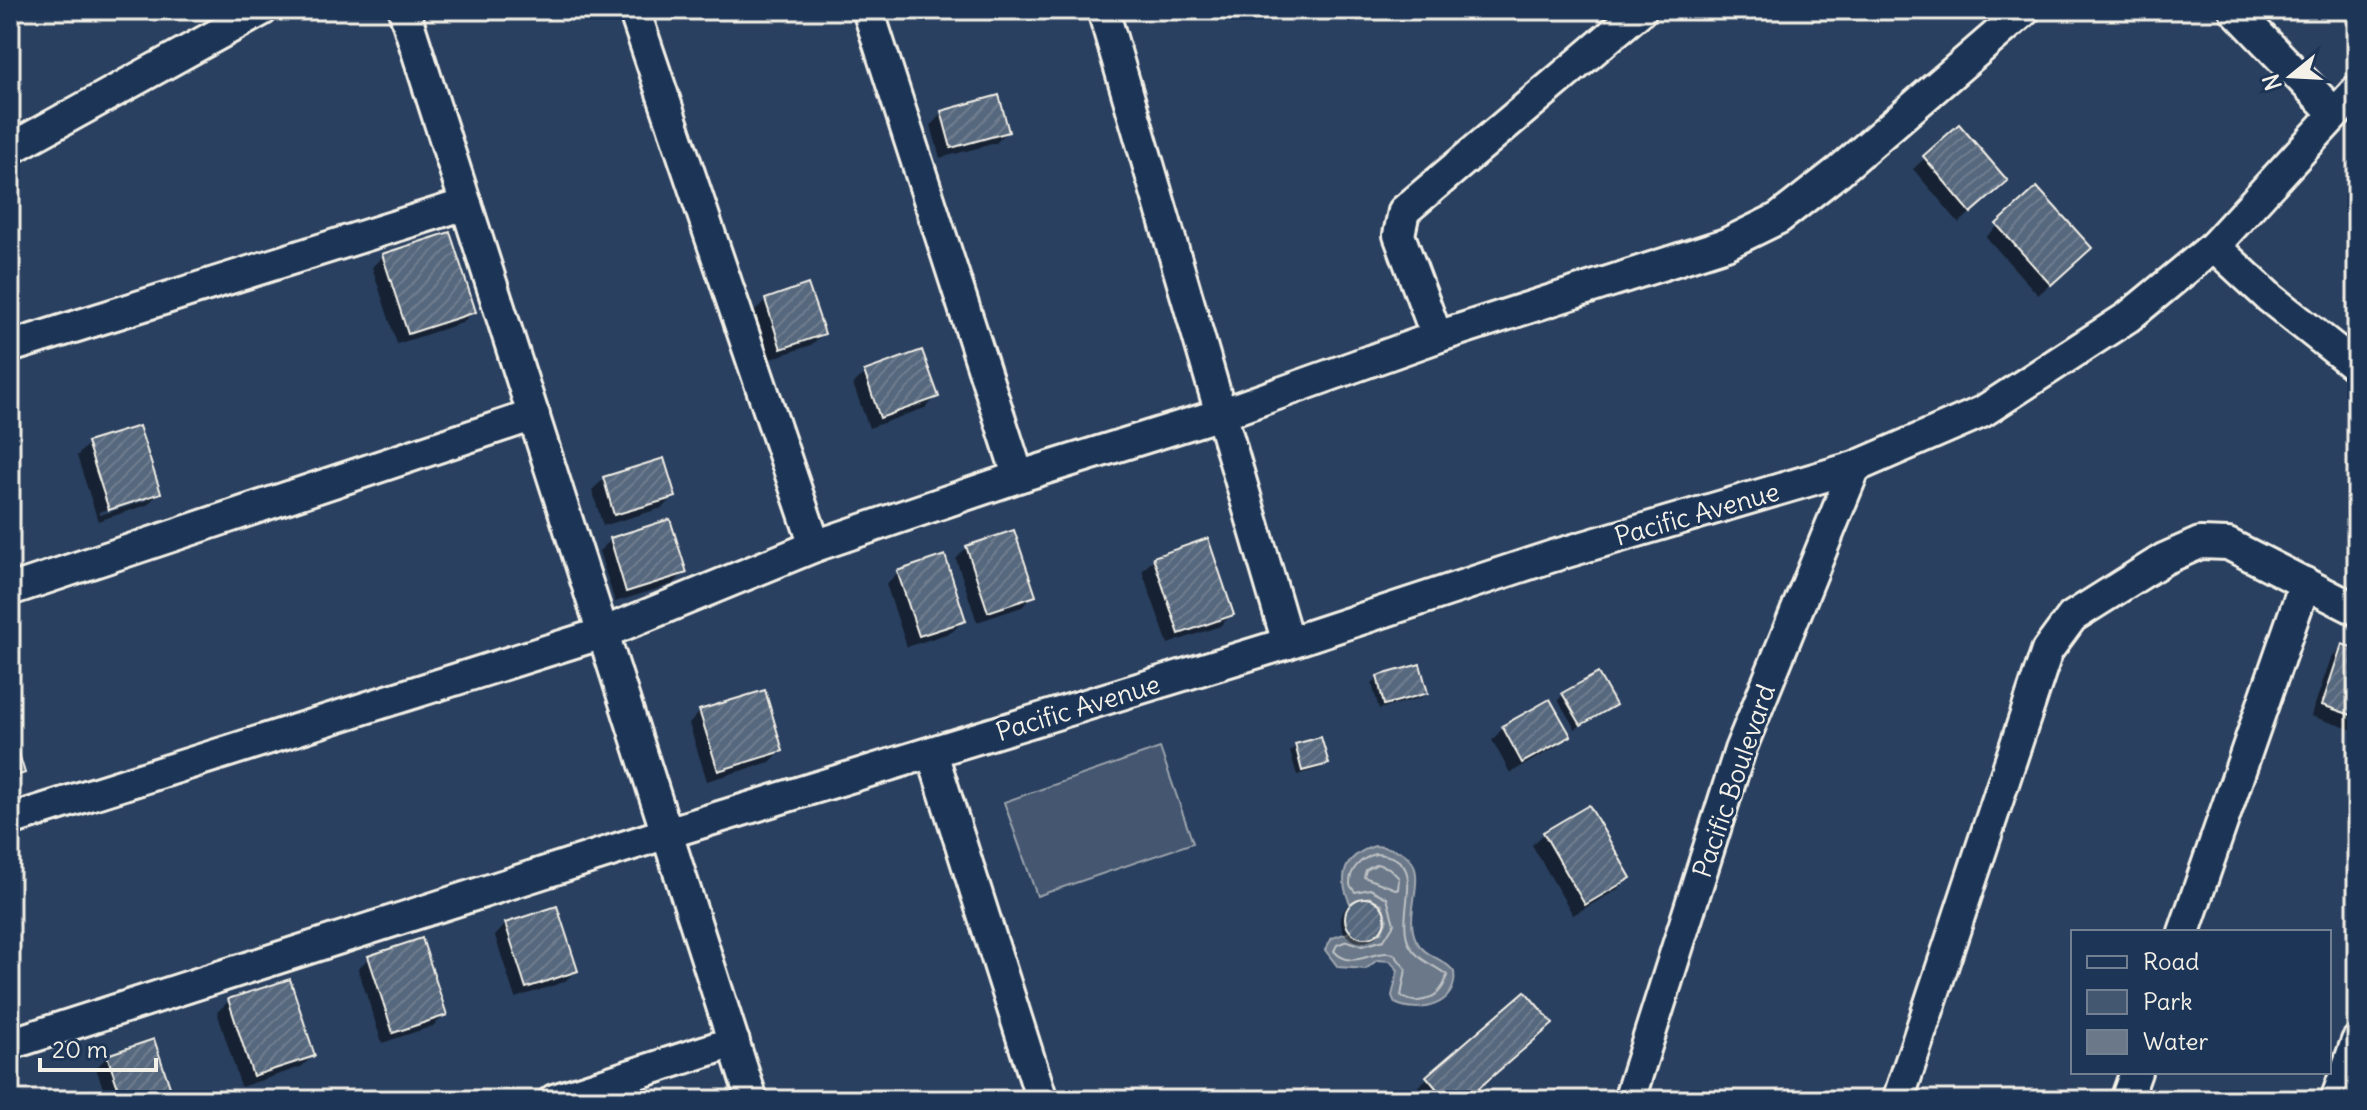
<svg xmlns="http://www.w3.org/2000/svg" width="2367" height="1110" font-family="Delius,sans-serif">
<defs>
<pattern id="building-hatch" width="6" height="6" patternUnits="userSpaceOnUse" patternTransform="scale(2)"><rect width="6" height="6" fill="#56677d"/><path d="M-1 1l2-2M0 6l6-6M5 7l2-2" fill="none" stroke="#6f7d8f"/></pattern>
</defs>
<rect width="100%" height="100%" fill="#2a4060"/>
<filter id="ink" filterUnits="userSpaceOnUse"><feTurbulence type="fractalNoise" baseFrequency=".0125" numOctaves="2"/><feDisplacementMap in="SourceGraphic" scale="16" xChannelSelector="R" yChannelSelector="G"/><feConvolveMatrix kernelMatrix="1 2 1 2 8 2 1 2 1" color-interpolation-filters="sRGB"/></filter>
<g filter="url(#ink)">
<path fill="#445771" stroke="#9ca4ac" stroke-width="2" d="M1160,748l33,95 -156,53 -33,-94z"/>
<path fill="#6a788a" stroke="#a1a8b0" stroke-width="2" d="M1375,846c72,6 24,59 41,94 8,17 29,18 38,32 5,33 -36,43 -59,31l-3,-7 6,-26 -8,-9 -13,-1 -11,9 -28,-2 -13,-17 7,-12 18,-6 11,7 20,-6 6,-13 -5,-16 -13,-7 -19,6c-13,-27 -5,-48 25,-57z"/>
<g fill="#0007" fill-rule="evenodd">
<path d="M942,113l65,19 -11,11 -56,15 -9,-33z"/>
<path d="M1959,127l35,65 -35,31 -46,-54z"/>
<path d="M1998,226l80,34 -40,35 -52,-58z"/>
<path d="M383,256l91,55 -12,12 -65,21 -25,-77z"/>
<path d="M766,300l57,34 -12,11 -41,14 -16,-47z"/>
<path d="M865,373l72,23 -12,12 -56,20 -16,-44z"/>
<path d="M88,444l71,49 -12,12 -49,16 -21,-65zM148,496v4l-48,15 -1,-3z"/>
<path d="M604,479l70,17 -12,12 -59,18 -11,-36z"/>
<path d="M611,540l74,32 -12,12 -58,18 -16,-51z"/>
<path d="M967,547l67,48 -12,12 -45,15 -21,-63z"/>
<path d="M1154,559l78,55 -12,12 -52,18 -26,-73z"/>
<path d="M898,573l66,47 -12,12 -45,15 -21,-63z"/>
<path d="M2342,646l15,5 -1,80 -45,-15 20,-58z"/>
<path d="M1378,678l48,15 -6,5 -41,11 -7,-25z"/>
<path d="M1563,695l51,10 -39,24 -17,-29z"/>
<path d="M700,712l81,39 -11,11 -63,19 -18,-57z"/>
<path d="M10,728l13,45 -13,12z"/>
<path d="M1503,728l65,7 -12,12 -46,26 -18,-33z"/>
<path d="M1296,746l30,17 -5,5 -24,7 -7,-23z"/>
<path d="M1588,807l41,71 -12,12 -44,25 -41,-70 12,-11z"/>
<circle cx="1362" cy="921" r="21"/>
<path d="M506,924l70,47 -12,11 -49,16 -20,-62z"/>
<path d="M369,958l76,57 -12,11 -51,17 -24,-74z"/>
<path d="M1524,994l-60,106h-40l-9,-11z"/>
<path d="M229,1001l84,55 -12,11 -60,20 -24,-75z"/>
<path d="M108,1056l64,42 -65,2 -11,-32z"/>
</g>
<g fill="none" stroke-linecap="round" stroke-linejoin="round">
<g stroke="#bdc1c2" stroke-width="2">
<path d="M1375,854c58,3 19,57 34,90 8,16 25,21 38,31 -4,22 -28,33 -46,21l5,-27 -12,-15c-22,-6 -41,18 -60,-3l3,-6 10,-4 15,5 22,-6 10,-16 -7,-26 -17,-9 -15,3 -5,-7c-1,-16 11,-26 25,-31z"/>
<path d="M1377,864l12,4 10,10 -1,12 -34,-13 2,-7z"/>
</g>
</g>
<g fill="url(#building-hatch)" stroke="#f4f1e8" stroke-width="2">
<path d="M999,95l10,37 -58,16 -10,-37z"/>
<path d="M1959,124l49,57 -37,32 -48,-57z"/>
<path d="M2037,187l55,61 -41,37 -55,-61z"/>
<path d="M450,232l26,80 -68,22 -26,-80z"/>
<path d="M808,284l17,50 -44,15 -16,-50z"/>
<path d="M922,350l17,47 -59,21 -16,-47z"/>
<path d="M139,426l22,67 -52,17 -22,-68z"/>
<path d="M664,458l12,39 -62,18 -11,-38z"/>
<path d="M670,519l17,54 -61,19 -16,-54z"/>
<path d="M1014,530l22,66 -48,16 -22,-66z"/>
<path d="M1208,538l26,77 -55,19 -26,-77z"/>
<path d="M945,555l21,66 -47,15 -22,-65z"/>
<path d="M2342,644l15,5v68l-35,-12z"/>
<path d="M1420,664l8,29 -44,12 -7,-29z"/>
<path d="M1598,673l18,32 -35,20 -19,-32z"/>
<path d="M765,690l18,61 -65,20 -19,-61z"/>
<path d="M1550,699l21,37 -49,27 -20,-37z"/>
<path d="M10,725l15,48 -15,5z"/>
<path d="M1321,737l8,27 -27,7 -7,-27z"/>
<path d="M1589,805l42,73 -46,27 -42,-73z"/>
<circle cx="1365" cy="918" r="20"/>
<path d="M557,906l21,65 -52,17 -21,-65z"/>
<path d="M422,938l25,77 -54,18 -25,-77z"/>
<path d="M290,979l25,77 -62,20 -25,-77z"/>
<path d="M1525,991l28,33 -88,76h-19l-20,-24z"/>
<path d="M154,1039l20,60 -52,1 -15,-45z"/>
</g>
<g fill="none" stroke-linecap="round" stroke-linejoin="round">
<g stroke="#f4f1e8" stroke-width="36">
<g id="minor">
<path d="M404,10l348,1090"/>
<path d="M634,10l181,536"/>
<path d="M868,10l147,456 9,9"/>
<path d="M1103,10l185,633"/>
<path d="M2235,10l100,104"/>
<path d="M10,149l252,-139"/>
<path d="M2214,246l56,52 87,69"/>
<path d="M1437,337l-38,-102 5,-24 237,-201"/>
<path d="M10,347l456,-143"/>
<path d="M10,590l524,-175"/>
<path d="M932,753l110,347"/>
<path d="M10,820l593,-187 212,-87 209,-71 197,-61 216,-77 289,-93 53,-26 60,-47 186,-161"/>
<path d="M2184,932l121,-349"/>
<path d="M10,1044l657,-211 621,-190 265,-87 302,-89 127,-55 146,-95 86,-71 143,-156"/>
<path d="M554,1100l180,-58"/>
<path d="M1629,1100l111,-350 115,-283"/>
<path d="M1898,1100l149,-449 25,-34 92,-58 36,-16 28,1 129,66"/>
<path d="M2126,1100l10,-28"/>
<path d="M2336,1100l21,-59"/>
</g>
</g>
<use href="#minor" stroke="#1d3557" stroke-width="30"/>
</g>
</g>
<g text-anchor="middle" stroke-width="6" stroke-linejoin="round" paint-order="stroke">
<g font-size="26" fill="#f4f1e8" stroke="#1d3557">
<text transform="translate(1697 514) rotate(-16)" y="9">Pacific Avenue</text>
<text transform="translate(1078 708) rotate(-17)" y="9">Pacific Avenue</text>
<text transform="translate(1734 781) rotate(-71)" y="9">Pacific Boulevard</text>
</g>
</g>
<rect width="2367" height="1110" fill="none" stroke="#1d3557" stroke-width="40"/>
<rect x="20" y="20" width="2327" height="1070" fill="none" stroke="#f4f1e8" stroke-width="3" filter="url(#ink)"/>
<rect x="2071" y="930" width="260" height="144" fill="#1d3557" stroke="#738091" stroke-width="2"/>
<rect x="2087" y="956" width="40" height="12" fill="#1d3557" stroke="#738091" stroke-width="2"/>
<text x="2143" y="970" font-size="24" fill="#f4f1e8">Road</text>
<rect x="2087" y="990" width="40" height="24" fill="#445771" stroke="#738091" stroke-width="2"/>
<text x="2143" y="1010" font-size="24" fill="#f4f1e8">Park</text>
<rect x="2087" y="1030" width="40" height="24" fill="#6a788a" stroke="#738091" stroke-width="2"/>
<text x="2143" y="1050" font-size="24" fill="#f4f1e8">Water</text>
<g transform="translate(2291 76) rotate(252)" stroke="#1d3557" stroke-width="6" paint-order="stroke">
<path d="M0-6L14 30L0 20L-14 30Z" fill="#f4f1e8"/>
<text y="-12" font-size="22" font-weight="bold" text-anchor="middle" fill="#f4f1e8">N</text>
</g>
<path d="M40 1058v12h116v-12" fill="none" stroke="#f4f1e8" stroke-width="4"/>
<text x="52" y="1058" font-size="24" fill="#f4f1e8" stroke="#1d3557" stroke-width="6" paint-order="stroke">20 m</text>
</svg>
